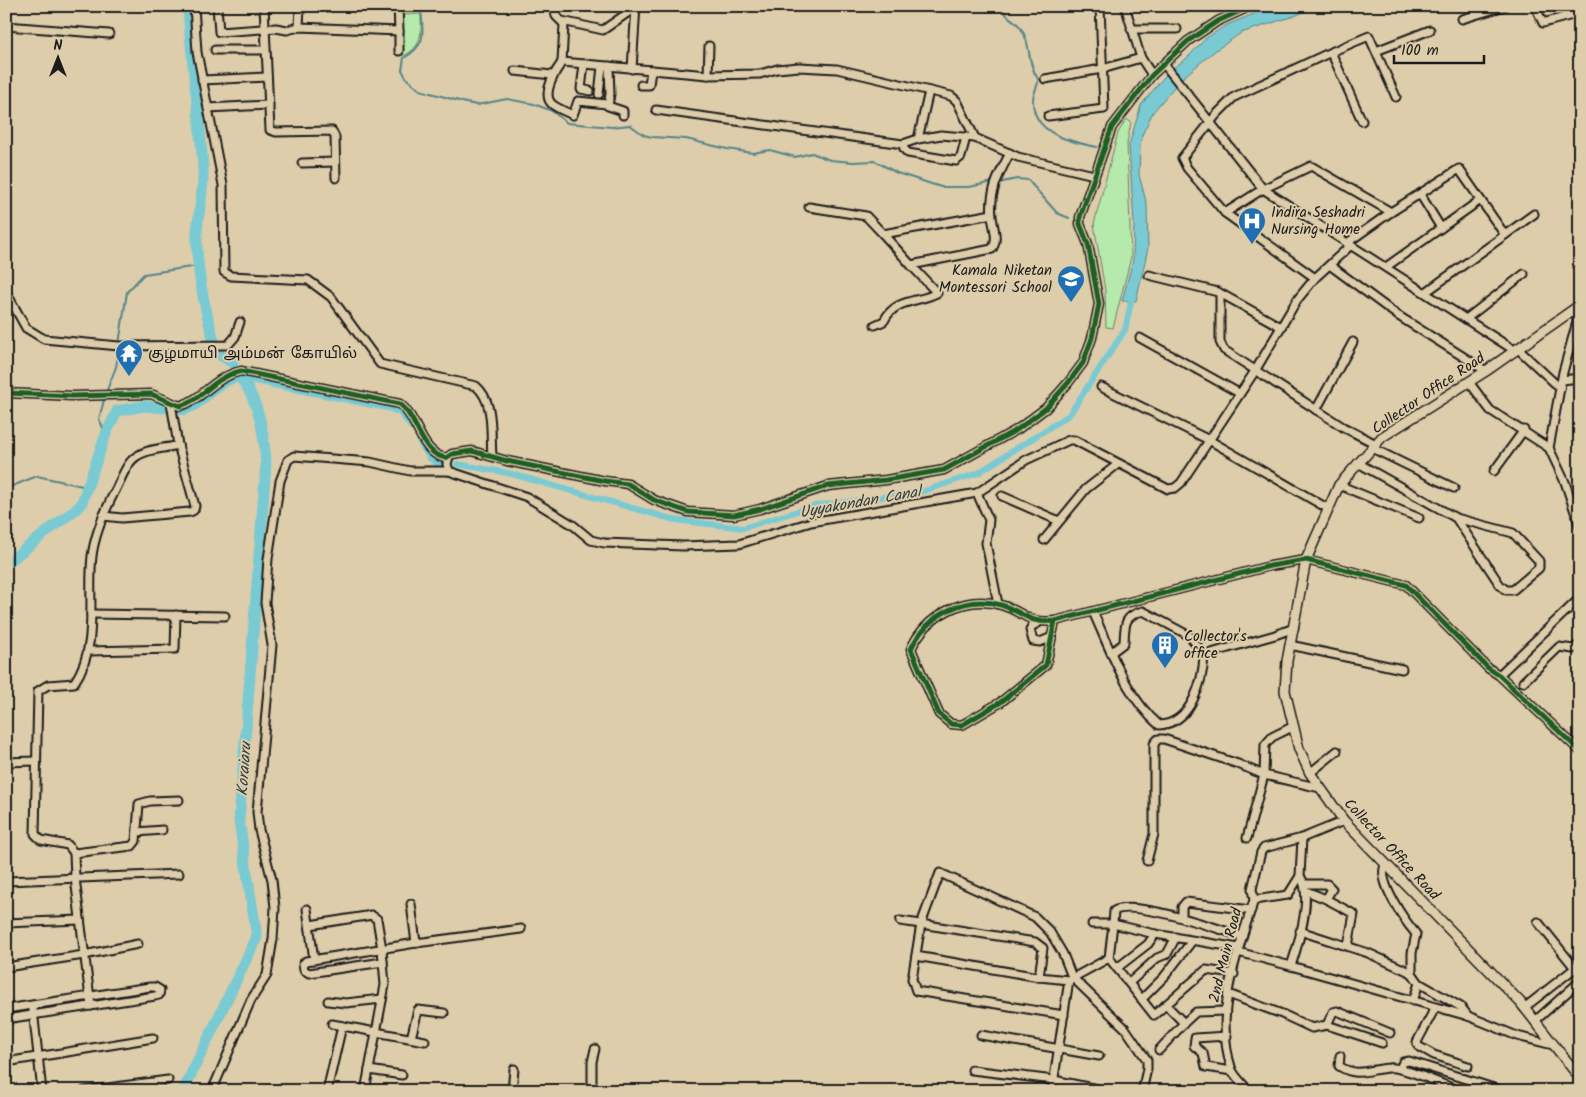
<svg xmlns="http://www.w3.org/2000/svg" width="1586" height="1097" font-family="Kalam,'Noto Sans Tamil',sans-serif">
<rect width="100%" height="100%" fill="#decdaa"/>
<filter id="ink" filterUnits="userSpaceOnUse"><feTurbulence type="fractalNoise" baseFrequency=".02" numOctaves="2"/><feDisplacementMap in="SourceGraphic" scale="10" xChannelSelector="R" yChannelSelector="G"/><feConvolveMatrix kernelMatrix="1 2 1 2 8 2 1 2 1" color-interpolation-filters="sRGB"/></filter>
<g filter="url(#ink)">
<g fill="#b5eaac" stroke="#688364">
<path d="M421,14c0,19 2,33 -18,42v-41z"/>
<path d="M1126,119l5,3 -4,21 4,114 -18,71 -7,-1 -1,-37 -11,-66 24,-91z"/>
</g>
<path fill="#7acad3" stroke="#54848a" d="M1273,6h43l-19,9 -56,18 -25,17 -35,29 -28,33 -11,23 -2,11 -1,29 8,30 1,43 -12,53h-14l11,-41 1,-36 -5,-79 12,-40 28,-34 18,-13 19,-20 21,-13z"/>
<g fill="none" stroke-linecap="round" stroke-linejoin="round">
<g stroke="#54848a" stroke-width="2">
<path d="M421,6c1,26 8,37 -17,52l-2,12 5,9 13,11 46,13 11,2 30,-6 27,5 18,7 15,12 45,4 18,-2 14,10 8,2 34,2 41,10 26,4 17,-3 25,7 17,-4 18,7 23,2 22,-1 22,12 44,14h28l24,-5"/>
<path d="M1003,6c2,13 11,12 17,21 12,17 6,34 18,52 1,8 -6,14 -5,22 0,33 38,41 64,46"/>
<path d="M998,183l19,-4 11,1 29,33 12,5"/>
<path d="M119,344l8,-52 17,-18 54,-8"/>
<path d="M107,390l9,-23 3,-18"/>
<path d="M104,400l-5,19 7,15"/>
<path d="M10,487l27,-11 50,11"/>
</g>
<path stroke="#7acad3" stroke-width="6" d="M457,464l51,9 167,47 68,8 71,-22 107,-14 57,-19 91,-58 56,-85 8,-37"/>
<g stroke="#7acad3" stroke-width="11">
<path d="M188,6c3,55 12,109 15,164 1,21 -5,43 -6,64 -1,41 9,82 21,120l15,9"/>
<path d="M175,409c22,5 34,-23 53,-29 6,-3 13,-3 19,-3l143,29 11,4 12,15"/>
<path d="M422,441l10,16 12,8"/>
<path d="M6,564l75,-59 25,-71 11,-23 27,-5 22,2"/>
<path d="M183,1091l74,-154 -18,-116 27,-357c-2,-30 -6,-62 -26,-87"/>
</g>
<g stroke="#1c1c1c" stroke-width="11">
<g id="minor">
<path d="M194,6l3,46 26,133 1,87 7,4 77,4 23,17 49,67 96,22c19,16 14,47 16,70"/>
<path d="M217,6l2,26 57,-4 11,2 12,-3 100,4 -1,-25"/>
<path d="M264,6l6,124 6,2 56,-1 3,6 1,41"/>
<path d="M554,6l2,10 8,8 -2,38"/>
<path d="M1125,6l16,52 11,17"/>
<path d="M1535,6l8,17 37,-10"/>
<path d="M1462,19l43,-13"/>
<path d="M562,21l41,9 33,-23"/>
<path d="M6,26l103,8"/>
<path d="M299,27l1,-21"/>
<path d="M1131,29h46"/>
<path d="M399,31v20"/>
<path d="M215,50h50"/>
<path d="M1376,51l54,-21"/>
<path d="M1331,52l38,-16 27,61"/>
<path d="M562,62l146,13 52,-1 17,-5 22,-2 38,2 114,27 6,5 18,37 43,19 76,18"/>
<path d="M562,62c-6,8 -20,31 -11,41 4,5 16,9 22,12l5,-14 29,3"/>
<path d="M584,64l-3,25 9,2"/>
<path d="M1164,64l99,125 251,161"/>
<path d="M609,66l1,28 -2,12 15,5v4"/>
<path d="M632,69l4,-63"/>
<path d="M515,71l37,4"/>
<path d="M708,75l1,-29"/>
<path d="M1045,79l57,-10 39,-11"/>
<path d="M202,80l65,-3"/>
<path d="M641,85h8l2,-15"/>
<path d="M929,91l-11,48 23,-4 34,3"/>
<path d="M599,94l3,-28"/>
<path d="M208,108l61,-3"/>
<path d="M656,110l247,34 15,-5"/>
<path d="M1048,116l56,-7 -4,-103"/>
<path d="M903,144l1,5 4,4 48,8 5,-4 5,-20"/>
<path d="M302,163l33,-1"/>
<path d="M1420,194l21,34"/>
<path d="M809,207l57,9 17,18"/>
<path d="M1391,212l68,-43 46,66"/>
<path d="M1225,213l-38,-45 -5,-10 34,-43 18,-18 97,-45 31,69"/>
<path d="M992,214l-109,20 28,31 81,-16c7,-9 1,-22 0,-33 -3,-25 7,-42 18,-63"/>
<path d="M1331,266l66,49 89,56"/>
<path d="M1386,267l93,-66"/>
<path d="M1149,275l69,17 2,3v47l4,8 119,77 33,17"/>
<path d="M1315,278l-90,-65 38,-24 48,-23 80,46 -44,31"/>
<path d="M6,292l20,36 18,11 75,7 109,-1 7,-8 5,-15"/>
<path d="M1218,292l63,35"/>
<path d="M1426,292l108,-78"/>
<path d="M1580,311l-17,61 -14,76 16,34 15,45"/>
<path d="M1466,319l58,-45"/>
<path d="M875,325l9,-4c11,-23 34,-18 53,-28l-26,-28"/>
<path d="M1140,338l99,55"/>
<path d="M1517,348l43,40"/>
<path d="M1562,380l18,-2"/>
<path d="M1469,382l21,28 59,38"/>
<path d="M1101,387l108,53 118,68"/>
<path d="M6,393l67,3 78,-2 29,12c25,-8 32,-28 61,-35l159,33c19,15 20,50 46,54l6,-4 20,-3 35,10 98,20 23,3 26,16 34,12 46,3 26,-6 68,-23 58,-6 58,-10 74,-41 28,-21 22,-25 15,-20 9,-25 7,-34 -11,-60 -8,-20v-7l32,-90 40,-52 36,-34 30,-20 33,-15"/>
<path d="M1316,410l37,-68"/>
<path d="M1372,448l82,40"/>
<path d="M449,457l-2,7 2,7 78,26 46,28 18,15 13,3 79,3 56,-2 72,-22 166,-29 49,-33 43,-20h5l94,49 7,-1 6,-5 74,-112 42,-71 18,-22 36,-33"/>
<path d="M1358,463l98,55 44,67 6,5h7l26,-22v-7l-26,-28 -57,-15"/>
<path d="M1494,471l30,-41"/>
<path d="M1339,485l80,33"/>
<path d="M977,493l12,27 -3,23 12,61"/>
<path d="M1002,496l57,25"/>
<path d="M103,516l19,2 68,-6 4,-2 1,-4 -17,-61"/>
<path d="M1044,540l42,-51 32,-25"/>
<path d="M1093,612c17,37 33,85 66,113 32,-1 44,-43 45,-70l71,-20 19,-7"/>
<path d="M91,614l134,2"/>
<path d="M1055,621l-9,44 -45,37 -39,23 -11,-1 -12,-10 -28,-65c15,-33 53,-55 90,-44 24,7 25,19 54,16l215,-55 36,-6 100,25 82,83 11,7 81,76"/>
<path d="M1038,623l-6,3 -2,4 3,11 7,1 12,-5"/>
<path d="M1290,645l112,24"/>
<path d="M89,651l86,-2 1,-34"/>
<path d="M1112,652l12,-9c1,-18 -1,-27 19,-32l47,25 14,19"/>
<path d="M1499,675l81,-77"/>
<path d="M1523,682l36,-35 14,2 7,-5"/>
<path d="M6,762l29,-1"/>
<path d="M1310,773l27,-22"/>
<path d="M137,832l25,-2"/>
<path d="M1247,838l17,-63 1,-30 7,-8 20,-10"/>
<path d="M74,853l58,-7 4,-5 3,-37 11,-3 29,-1"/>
<path d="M1147,861l7,-27v-90l4,-5h6l74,25 26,11 56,13"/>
<path d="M1385,865c-8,17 20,56 31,69l-4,19v20"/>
<path d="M6,881l173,-7"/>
<path d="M1305,884h22l5,5 -6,10 28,15 -6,32"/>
<path d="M1306,891l20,8"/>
<path d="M1254,900l-2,-11 9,-37 3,-4 38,-10"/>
<path d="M411,904l5,39"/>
<path d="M307,909l7,51"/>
<path d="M1182,917v-10l4,-5 65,8"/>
<path d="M900,921l21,3 19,-51 95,44 15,15 13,22 9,23 53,51 22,32v9l-5,22"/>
<path d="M6,923l74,-3"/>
<path d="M1092,924h21l1,-13c20,-12 103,18 128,25"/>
<path d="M310,925l56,-9 5,-1 6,4 5,30 3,36 -20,106"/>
<path d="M1300,931l68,22 44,20 7,10 42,24 7,9"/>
<path d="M1238,952l53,14c7,-21 23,-71 9,-90"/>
<path d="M916,956l123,21"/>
<path d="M1109,958l45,57 52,-45 28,4"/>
<path d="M383,962l-74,11 -5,-3 -1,-6 3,-3 110,-18 105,-14"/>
<path d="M1291,966l177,50 49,20 36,9"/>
<path d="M6,967l78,-12 54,-11"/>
<path d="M1117,968l31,-24 7,-10"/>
<path d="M1579,973l1,-1"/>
<path d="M1129,983l28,-25 10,-4 9,-17"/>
<path d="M1228,994l54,20 30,14 15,-3 55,18"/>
<path d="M1142,999l22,-22 28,-36"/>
<path d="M328,1001l18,2 36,-4"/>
<path d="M1413,1001l6,-18"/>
<path d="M91,1006l-16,-128 -1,-25 -6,-8 -27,-5 -6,-6 3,-143 10,-6 26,-2c26,-37 13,-85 18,-127 3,-24 14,-48 25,-69 5,-10 10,-25 20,-31 12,-8 28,-7 41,-11l-7,-42"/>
<path d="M1435,1008l-18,34 1,4 16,9 34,11"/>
<path d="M1524,1008l51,-40 -37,-46"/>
<path d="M6,1009l144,-22h5l5,3 -1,5 -4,1 -149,23"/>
<path d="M33,1010l9,81"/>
<path d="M1064,1015l-148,-24 -4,-12 9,-55 114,18 8,6 -4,29 30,3"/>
<path d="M1535,1021l45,-40"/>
<path d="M1184,1023l12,-11 29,-1"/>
<path d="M332,1024l93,17"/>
<path d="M1327,1025l6,-13 4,-1 53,22"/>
<path d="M981,1035l118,21"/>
<path d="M1227,1036l-32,2 -1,8 9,7 3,14 26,4"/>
<path d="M411,1038l7,-28 26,3"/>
<path d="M1159,1050l25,-27 -18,-18"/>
<path d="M1340,1056l-1,10c18,12 31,3 50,2 14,-2 54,17 71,23"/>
<path d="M6,1062l147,-24"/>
<path d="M1400,1069l3,-7 6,-1 94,30"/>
<path d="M369,1070l33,5"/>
<path d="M972,1070l82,10 53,11"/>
<path d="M84,1091l84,-11"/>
<path d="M212,1091l39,-91 16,-25 6,-36 2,-31 -3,-28 -13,-50 -2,-18 15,-167 -7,-42 3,-44 12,-78 8,-21 6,-4 76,6 40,9h39"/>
<path d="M327,1091l15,-65"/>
<path d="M512,1091l2,-22"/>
<path d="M592,1091v-29l3,-13"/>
<path d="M1052,1091l17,-111 40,-22 4,-34 42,10 84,14"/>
<path d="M1249,1091c-5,-6 -14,-14 -17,-21 -19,-56 5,-116 22,-170l34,-5 12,-19 2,-38 42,-17"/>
</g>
</g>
<g stroke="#1c1c1c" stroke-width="12">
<path id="major" d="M1580,305l-94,66 -104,66 -43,48 -33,75 -19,101 -2,30 14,58 11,24 34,48 176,181 60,76"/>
</g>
<use href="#minor" stroke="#decdaa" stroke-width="7"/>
<use href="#major" stroke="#decdaa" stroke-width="9"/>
<g stroke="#decdaa" stroke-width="8">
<g id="cycleway">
<path d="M6,393l67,3 78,-2 29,12c25,-8 32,-28 61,-35l159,33c19,15 20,50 46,54l6,-4 20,-3 35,10 98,20 23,3 26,16 34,12 46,3 26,-6 68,-23 58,-6 58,-10 74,-41 28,-21 22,-25 15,-20 9,-25 7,-34 -11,-60 -8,-20v-7l32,-90 40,-52 36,-34 30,-20 33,-15"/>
<path d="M1055,621l-9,44 -45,37 -39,23 -11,-1 -12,-10 -28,-65c15,-33 53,-55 90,-44 24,7 25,19 54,16l215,-55 36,-6 100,25 82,83 11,7 81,76"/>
</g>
</g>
<use href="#cycleway" stroke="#1b5e20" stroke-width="5"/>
</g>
</g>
<defs>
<g id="hospital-pin" transform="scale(1.4375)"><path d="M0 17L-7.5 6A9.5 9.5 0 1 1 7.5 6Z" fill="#1f6fb2" stroke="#decdaa"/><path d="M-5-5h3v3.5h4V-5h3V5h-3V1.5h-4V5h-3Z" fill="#fff"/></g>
<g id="school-pin" transform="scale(1.4375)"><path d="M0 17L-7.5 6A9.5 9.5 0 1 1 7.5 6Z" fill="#1f6fb2" stroke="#decdaa"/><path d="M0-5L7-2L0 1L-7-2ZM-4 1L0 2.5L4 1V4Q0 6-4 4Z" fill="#fff"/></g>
<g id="temple-pin" transform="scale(1.4375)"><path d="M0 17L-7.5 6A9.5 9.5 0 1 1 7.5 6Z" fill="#1f6fb2" stroke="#decdaa"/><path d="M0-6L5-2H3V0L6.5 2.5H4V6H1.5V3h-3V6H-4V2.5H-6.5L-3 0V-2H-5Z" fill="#fff"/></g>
<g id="building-pin" transform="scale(1.4375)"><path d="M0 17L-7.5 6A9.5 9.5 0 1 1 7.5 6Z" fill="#1f6fb2" stroke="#decdaa"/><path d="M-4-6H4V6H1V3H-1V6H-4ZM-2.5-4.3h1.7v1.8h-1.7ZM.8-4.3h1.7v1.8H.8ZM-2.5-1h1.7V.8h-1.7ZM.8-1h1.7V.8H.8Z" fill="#fff"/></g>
</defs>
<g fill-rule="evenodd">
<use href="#hospital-pin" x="1252" y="221"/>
<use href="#school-pin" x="1071" y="279"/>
<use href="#temple-pin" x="129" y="353"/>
<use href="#building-pin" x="1165" y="645"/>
</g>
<g text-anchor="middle" stroke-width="4" stroke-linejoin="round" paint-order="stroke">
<g font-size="15" fill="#1c1c1c" stroke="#decdaa" text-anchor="start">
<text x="1271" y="217">Indira Seshadri<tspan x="1271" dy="17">Nursing Home</tspan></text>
<text x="1052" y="275" text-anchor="end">Kamala Niketan<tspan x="1052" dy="17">Montessori School</tspan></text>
<text x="148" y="358">குழமாயி அம்மன் கோயில்</text>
<text x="1184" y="641">Collector's<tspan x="1184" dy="17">office</tspan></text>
</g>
<g font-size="15" fill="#1c1c1c" stroke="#decdaa">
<text transform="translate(1428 393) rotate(-34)" y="5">Collector Office Road</text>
<text transform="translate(1392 849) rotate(47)" y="5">Collector Office Road</text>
<text transform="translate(1225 955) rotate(-76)" y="5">2nd Main Road</text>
</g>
<g font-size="16" font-style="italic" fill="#2f3f41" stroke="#decdaa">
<text transform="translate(860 501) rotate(-10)" y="6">Uyyakondan Canal</text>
<text transform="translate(243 769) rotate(-86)" y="6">Koraiaru</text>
</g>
</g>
<rect width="1586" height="1097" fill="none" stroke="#decdaa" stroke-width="25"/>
<rect x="12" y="12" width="1561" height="1072" fill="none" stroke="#1c1c1c" stroke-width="2" filter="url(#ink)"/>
<g transform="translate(58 58)" stroke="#decdaa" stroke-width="4" paint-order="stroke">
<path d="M0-4L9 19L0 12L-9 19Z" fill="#1c1c1c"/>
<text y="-8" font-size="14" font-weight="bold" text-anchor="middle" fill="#1c1c1c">N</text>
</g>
<path d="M1394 55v8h90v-8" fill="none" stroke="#1c1c1c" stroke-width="2.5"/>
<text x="1401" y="55" font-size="15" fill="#1c1c1c" stroke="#decdaa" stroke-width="4" paint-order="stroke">100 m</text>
</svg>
